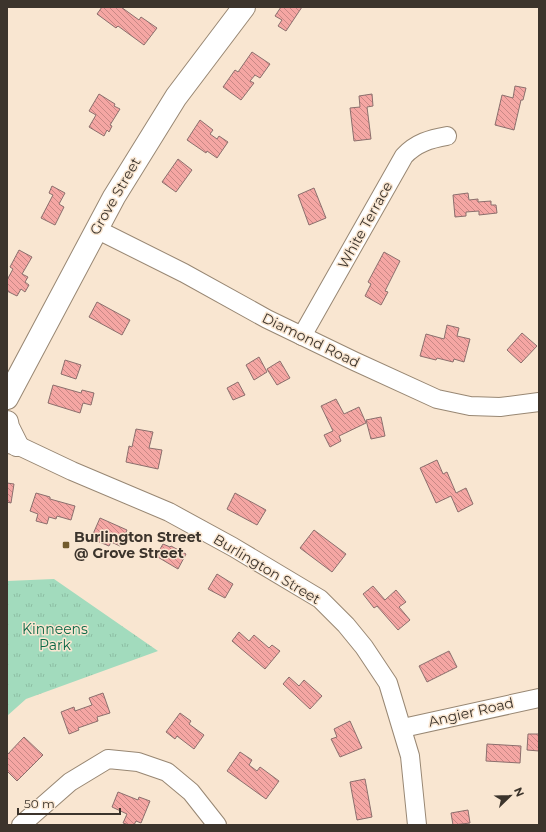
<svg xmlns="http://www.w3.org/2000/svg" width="546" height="832" font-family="Montserrat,sans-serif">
<defs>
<pattern id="park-tufts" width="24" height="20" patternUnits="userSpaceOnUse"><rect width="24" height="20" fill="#a2dbbd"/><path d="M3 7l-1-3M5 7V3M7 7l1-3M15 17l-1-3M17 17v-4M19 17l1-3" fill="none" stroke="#8cbda3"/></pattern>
<pattern id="building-back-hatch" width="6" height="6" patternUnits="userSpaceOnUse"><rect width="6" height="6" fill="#f5a6a3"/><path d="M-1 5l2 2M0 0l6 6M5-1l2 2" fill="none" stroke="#c88885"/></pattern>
</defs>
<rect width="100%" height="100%" fill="#f9e6d1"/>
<path fill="url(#park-tufts)" d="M54,579l104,72 -132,48 -19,17v-135z"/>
<g fill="url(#building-back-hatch)" stroke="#8b6f6d">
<path d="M102,7h19l18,13 2,-3 16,11 -13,17 -26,-19 -2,2 -19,-14z"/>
<path d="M281,7h21l-16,24 -8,-5 4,-6 -7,-4z"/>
<path d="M252,52l18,12 -10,14 -5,-3 -5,6 4,2 -13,17 -18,-13 12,-17 3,2z"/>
<path d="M515,86l11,2 -3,12h-2l-7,30 -19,-5 7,-30 11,3z"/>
<path d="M99,94l16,10 -1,2 6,3 -10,16 2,1 -3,6 -2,-2 -3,6 -15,-9 7,-12 -7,-4z"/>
<path d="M372,94l1,12 -6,1 4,32 -17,2 -4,-33 10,-1 -1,-11z"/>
<path d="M200,120l13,10 -3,4 7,5 2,-3 9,6 -11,16 -10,-7 -1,2 -19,-13z"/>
<path d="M178,159l14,11 -16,22 -14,-10z"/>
<path d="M52,186l13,7 -6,11 5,3 -9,18 -14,-7 12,-23 -4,-2z"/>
<path d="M314,188l12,30 -17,7 -11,-30z"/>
<path d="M468,193l1,7 9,-1v3l13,-1v4h5l1,8 -18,2v-4l-13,1v4l-11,1 -2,-22z"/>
<path d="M19,250l13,7 -10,17 6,3 -3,5 4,3 -4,7 -4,-3 -4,7 -10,-5v-11l6,-11 -3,-2z"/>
<path d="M384,252l16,9 -15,30 3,1 -7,13 -16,-9 6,-12 -3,-2z"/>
<path d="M97,302l33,18 -8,15 -33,-18z"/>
<path d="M447,325l12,3 -2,8 13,3 -6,23 -10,-3 -1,3 -16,-4 -1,2 -16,-4 6,-22 18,5z"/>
<path d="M522,333l15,13 -16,17 -14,-13z"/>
<path d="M259,357l8,15 -13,8 -8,-15z"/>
<path d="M65,360l16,5 -5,14 -15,-5z"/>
<path d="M280,361l10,17 -13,7 -10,-16z"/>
<path d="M238,382l7,13 -12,5 -6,-12z"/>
<path d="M53,385l28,8 1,-3 12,3 -3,12 -8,-2 -3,10 -32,-10z"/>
<path d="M336,399l8,15 15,-7 7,16 -27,13 2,5 -11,6 -6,-12 9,-4 -12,-25z"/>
<path d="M381,417l4,19 -14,3 -5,-19z"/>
<path d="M136,429l17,3 -4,16 13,2 -4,19 -32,-7 3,-16 3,1z"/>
<path d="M437,460l6,14 4,-2 9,21 10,-5 7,16 -15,8 -7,-16 -15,7 -16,-35z"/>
<path d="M7,483l7,1 -3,19 -4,-1z"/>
<path d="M36,493l14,4v2l25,7 -4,14 -14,-4 -1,3 -7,-2 -2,7 -11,-3 2,-7 -8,-3z"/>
<path d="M235,493l31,17 -9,15 -30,-16z"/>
<path d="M100,518l27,12 -7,16 -9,-4 -2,4 -12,-5 2,-4 -6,-3z"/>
<path d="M314,530l32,24 -14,18 -32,-24z"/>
<path d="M163,544l7,3 1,-1 15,8 -8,15 -22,-13z"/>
<path d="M217,574l16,10 -8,14 -17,-9z"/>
<path d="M373,586l12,14 11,-10 10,12 -7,5 11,13 -12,10 -21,-24 -3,2 -11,-14z"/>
<path d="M239,632l10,9 5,-6 15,13 3,-3 8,6 -15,18 -33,-28z"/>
<path d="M449,651l8,16 -30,15 -8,-16z"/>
<path d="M289,677l10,9 5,-6 18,16 -12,13 -27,-25z"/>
<path d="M103,693l7,20 -13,4 1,4 -20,7 1,2 -10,4 -8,-22 13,-5 1,4 17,-6 -3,-7z"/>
<path d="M180,713l11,8 -2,3 15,11 -10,14 -17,-13 -2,3 -9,-7z"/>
<path d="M350,721l12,27 -22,9 -9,-18 6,-2 -3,-8z"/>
<path d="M528,734h11v17l-12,-1z"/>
<path d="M24,737l19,18 -26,26 -10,-10v-16z"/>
<path d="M487,744l34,2 -1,17 -34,-2z"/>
<path d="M240,752l12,8 -3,5 8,6 3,-4 19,14 -13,18 -39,-28z"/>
<path d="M365,779l7,38 -15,3 -7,-38z"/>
<path d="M118,792l20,8 1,-3 11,4 -9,22 -5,-2 -2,4h-5l-6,-2 4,-9 -15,-7z"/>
<path d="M468,810l2,13 -17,2 -2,-12z"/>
</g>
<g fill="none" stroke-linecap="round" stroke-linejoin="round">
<g stroke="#988773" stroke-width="20">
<g id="minor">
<path d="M96,229l88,44 83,46 87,42 83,38 33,7 30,1 39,-5"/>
<path d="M302,336l102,-180c12,-13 26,-17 43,-20"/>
<path d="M7,444l10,1 55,26 97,41 64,35 87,52 26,26 18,22 24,36 22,73 7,69"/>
<path d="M403,728l136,-30"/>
<path d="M21,825l49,-43 38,-23 30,3 29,10 24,20 26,33"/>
</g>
</g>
<g stroke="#988773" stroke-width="24">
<g id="major">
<path d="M7,398l107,-201 62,-100 68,-90"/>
<path d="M7,422l1,5 9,18"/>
</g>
</g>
<use href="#minor" stroke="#fff" stroke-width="18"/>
<use href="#major" stroke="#fff" stroke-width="22"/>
</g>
<rect fill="#735b2c" stroke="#f9e6d1" stroke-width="1.5" x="62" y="541" width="8" height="8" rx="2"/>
<g text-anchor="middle" stroke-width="3" stroke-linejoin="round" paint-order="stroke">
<g font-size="14" fill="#3c342c" stroke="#f9e6d1">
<text transform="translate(115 196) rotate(-60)" y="5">Grove Street</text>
<text transform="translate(365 225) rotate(-61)" y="5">White Terrace</text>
<text transform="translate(311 340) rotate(26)" y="5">Diamond Road</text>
<text transform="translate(267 569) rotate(31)" y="5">Burlington Street</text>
<text transform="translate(471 712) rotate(-13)" y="5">Angier Road</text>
</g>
<g font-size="14" font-weight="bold" fill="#3c342c" stroke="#f9e6d1" text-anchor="start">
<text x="74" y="542">Burlington Street<tspan x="74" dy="16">@ Grove Street</tspan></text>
</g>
<g font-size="14" fill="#0a6846" stroke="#f9e6d1">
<text x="55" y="634">Kinneens<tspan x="55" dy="16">Park</tspan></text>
</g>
</g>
<rect width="546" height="832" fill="none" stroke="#3c342c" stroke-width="16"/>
<g transform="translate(510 796) rotate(67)" stroke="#f9e6d1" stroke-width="3" paint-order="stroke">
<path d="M0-3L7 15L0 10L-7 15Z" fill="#3c342c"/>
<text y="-6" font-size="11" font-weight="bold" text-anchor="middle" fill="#3c342c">N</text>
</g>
<path d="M18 808v6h102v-6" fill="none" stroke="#3c342c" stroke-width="2"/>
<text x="24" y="808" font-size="12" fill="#3c342c" stroke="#f9e6d1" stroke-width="3" paint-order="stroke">50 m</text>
</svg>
